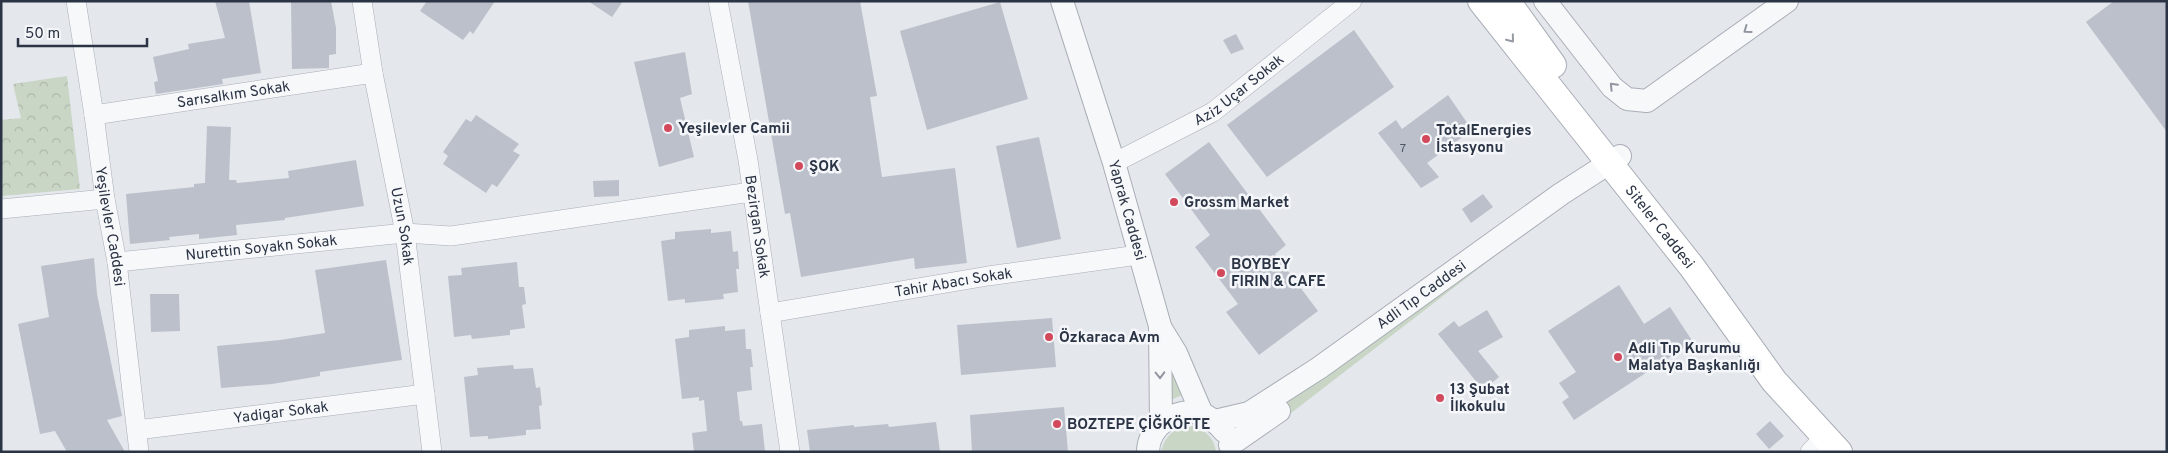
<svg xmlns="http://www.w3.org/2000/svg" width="2168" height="453" font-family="Overpass,sans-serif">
<defs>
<pattern id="forest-crowns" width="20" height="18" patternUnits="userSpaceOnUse" patternTransform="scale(1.25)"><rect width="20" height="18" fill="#c9d6c5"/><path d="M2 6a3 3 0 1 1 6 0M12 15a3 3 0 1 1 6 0" fill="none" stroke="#adb8ab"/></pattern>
</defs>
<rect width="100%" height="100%" fill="#e4e7ec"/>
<g fill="#c9d6c5">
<path d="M1539,222l-275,212 -8,-14z"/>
<path d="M1166,351l18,43 -13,6z"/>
<path d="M1192,426c14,4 22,12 24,26h-55c4,-17 14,-25 31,-26z"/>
</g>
<path fill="url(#forest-crowns)" d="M67,76l13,113 -79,7v-76l20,-2 -8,-34z"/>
<g fill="#bbc0ca">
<path d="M215,1h34l12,72 -39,6 1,5 -67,10 -2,-12 4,-1 -5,-24 36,-8 -1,-5 37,-6z"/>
<path d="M291,1h40l5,27v26l-7,1v13l-37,1z"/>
<path d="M427,1h68l-22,33 -3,-3 -7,9 -43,-29z"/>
<path d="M588,1h35l-11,16z"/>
<path d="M748,1h112l17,95 -7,1 12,80 73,-9 12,95 -52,6 -1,-11 -113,19 -11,-64 -5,1z"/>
<path d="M2114,1h53v131l-81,-110z"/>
<path d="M1000,2l28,97 -101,31 -27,-99z"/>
<path d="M1354,30l40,57 -127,90 -40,-52z"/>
<path d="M1236,34l8,15 -13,5 -8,-14z"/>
<path d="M685,52l7,42 -12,4 14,59 -35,10 -25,-105z"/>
<path d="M1448,95l24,35 -45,33 12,14 -18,11 -43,-55 18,-13 6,9z"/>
<path d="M476,115l43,29 -6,7 7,4 -23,32 -5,-3 -6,9 -43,-29 5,-8 -5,-4 23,-33 5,3z"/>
<path d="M207,126l24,1 -2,53h7l1,3 52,-5 -1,-7 68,-11 8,46 -79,12v2l-49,5 1,10 -38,4v-5l-30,3 1,3 -40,4 -4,-50 68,-7v-3l11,-1z"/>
<path d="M1039,137l22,102 -44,9 -21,-102z"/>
<path d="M1209,142l77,103 -11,9 43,57 -59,44 -33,-43 12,-8 -43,-57 15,-12 -45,-61z"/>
<path d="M619,180v16l-25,1 -1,-16z"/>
<path d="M1483,194l10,13 -22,16 -9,-14z"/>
<path d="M711,229v4l20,-2 2,21 5,-1 1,18h-3l2,23 -15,2 1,5 -39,4v-4l-17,2 -7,-60 14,-2v-7z"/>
<path d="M94,258l3,36 25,122 -15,4 18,32h-58l-12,-21 -15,3 -22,-110 31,-7 -8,-51z"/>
<path d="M386,260l16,100 -82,12v4l-48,8 -51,4 -4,-42 63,-6 45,-7 -10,-63z"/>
<path d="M517,262l2,25h5l2,17 -4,1 3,23 -15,2v5l-38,4 -1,-4 -17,2 -6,-61 14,-1 -1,-7z"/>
<path d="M1619,285l25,39 26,-17 23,35 -119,78 -12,-18 7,-5 -10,-14 17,-11 -28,-41z"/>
<path d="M150,294h29l1,37 -29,1z"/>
<path d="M1487,310l16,27 -25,14 21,26 -16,13 -45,-56 16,-13 5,6z"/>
<path d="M1052,318l4,49 -95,8 -4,-50z"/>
<path d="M725,326v5l20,-2 1,20h5l2,18h-3l2,23 -15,2 3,29h2l1,5 19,-2 3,28h-71l-2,-19 15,-2 -3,-31 -5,1v-4l-17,2 -7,-60 14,-2v-7z"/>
<path d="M513,365l1,4 19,-1 3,20 4,-1 2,18 -3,1 2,23 -15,1v5l-38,4v-3l-18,1 -6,-60 14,-2 -1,-7z"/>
<path d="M1064,407l4,45h-96l-2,-37z"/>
<path d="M1770,421l14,15 -15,13 -13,-15z"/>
<path d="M936,422l4,30h-130l-3,-22 47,-5v2l34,-3 1,3z"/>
</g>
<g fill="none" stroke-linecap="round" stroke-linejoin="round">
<g stroke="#a9aeb7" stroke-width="20">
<g id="minor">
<path id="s1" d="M76,1l18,114 11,84 12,63 22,190"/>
<path id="s2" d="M362,1l11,72 32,160 27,219"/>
<path id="s3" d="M718,1l30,159 42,292"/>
<path id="s4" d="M94,115l279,-42"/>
<path id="s5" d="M1114,163l99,-51 139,-111"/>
<path d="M1,209l104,-10"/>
<path id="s6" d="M117,262l288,-29 46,3 300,-44"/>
<path id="s7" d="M770,313l218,-37 150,-21"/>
<path id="s8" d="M137,430l288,-36"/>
<path d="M1810,452l14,-15"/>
</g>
</g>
<g stroke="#a9aeb7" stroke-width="24">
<g id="tertiary">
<path id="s9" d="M1062,1l52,162 46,163 1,97"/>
<path d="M1545,1l67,86 15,12 20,2 140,-100"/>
<path d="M1160,327l16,26 26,61"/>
<path id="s10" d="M1215,421l34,-8 70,-45 242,-174 59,-38"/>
<path d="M1230,445l49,-34"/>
<path d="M1148,452c0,-26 29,-46 54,-38 9,3 16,10 22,17"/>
</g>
</g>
<g stroke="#a9aeb7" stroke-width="28">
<g id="secondary">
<path id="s11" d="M1481,1l211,266 82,114 65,71"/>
<path d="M1507,1l46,64"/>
</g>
</g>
<use href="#minor" stroke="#f7f8fa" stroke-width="19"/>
<use href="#tertiary" stroke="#f7f8fa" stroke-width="22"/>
<use href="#secondary" stroke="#fff" stroke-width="26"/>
</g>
<defs><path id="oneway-chevron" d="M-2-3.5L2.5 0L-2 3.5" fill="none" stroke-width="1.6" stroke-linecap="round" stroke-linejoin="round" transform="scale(1.25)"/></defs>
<g stroke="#9196a0">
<use href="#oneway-chevron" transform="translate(1747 30) rotate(144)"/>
<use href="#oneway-chevron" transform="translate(1613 86) rotate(-134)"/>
<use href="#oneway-chevron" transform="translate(1160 375) rotate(89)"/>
</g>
<use stroke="#959aa2" href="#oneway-chevron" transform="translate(1511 39) rotate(51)"/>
<g fill="#d1495b" stroke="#f4f6f9" stroke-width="2">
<circle cx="668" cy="128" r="5"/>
<circle cx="1426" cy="139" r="5"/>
<circle cx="799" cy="166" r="5"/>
<circle cx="1174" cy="202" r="5"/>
<circle cx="1221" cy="273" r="5"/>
<circle cx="1049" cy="337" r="5"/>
<circle cx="1618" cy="357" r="5"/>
<circle cx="1440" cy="398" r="5"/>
<circle cx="1057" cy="424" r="5"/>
</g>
<g text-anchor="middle" stroke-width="5" stroke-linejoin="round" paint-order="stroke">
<g font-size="12" fill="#4f5766">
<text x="1403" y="152">7</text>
</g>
<g font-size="15" fill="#2b3445" stroke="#f4f6f9">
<text dy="5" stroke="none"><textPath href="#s5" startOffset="145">Aziz Uçar Sokak</textPath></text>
<text dy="5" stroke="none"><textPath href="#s4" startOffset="141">Sarısalkım Sokak</textPath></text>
<text dy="5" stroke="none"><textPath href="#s9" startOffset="219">Yaprak Caddesi</textPath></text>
<text dy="5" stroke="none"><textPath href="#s1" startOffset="228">Yeşilevler Caddesi</textPath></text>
<text dy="5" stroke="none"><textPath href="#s2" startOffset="229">Uzun Sokak</textPath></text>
<text dy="5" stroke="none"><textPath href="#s3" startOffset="229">Bezirgan Sokak</textPath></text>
<text dy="5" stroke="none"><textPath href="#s11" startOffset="288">Siteler Caddesi</textPath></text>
<text dy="5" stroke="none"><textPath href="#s6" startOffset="145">Nurettin Soyakn Sokak</textPath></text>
<text dy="5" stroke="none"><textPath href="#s7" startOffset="186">Tahir Abacı Sokak</textPath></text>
<text dy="5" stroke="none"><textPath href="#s10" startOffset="244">Adli Tıp Caddesi</textPath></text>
<text dy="5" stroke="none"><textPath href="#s8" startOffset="145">Yadigar Sokak</textPath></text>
</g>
<g font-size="15" font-weight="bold" fill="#2b3445" stroke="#f4f6f9" text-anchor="start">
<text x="678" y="133">Yeşilevler Camii</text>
<text x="1436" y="135">TotalEnergies<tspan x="1436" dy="17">İstasyonu</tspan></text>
<text x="809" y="171">ŞOK</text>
<text x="1184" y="207">Grossm Market</text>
<text x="1231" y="269">BOYBEY<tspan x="1231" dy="17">FIRIN &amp; CAFE</tspan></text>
<text x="1059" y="342">Özkaraca Avm</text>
<text x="1628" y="353">Adli Tıp Kurumu<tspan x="1628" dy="17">Malatya Başkanlığı</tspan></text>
<text x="1450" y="394">13 Şubat<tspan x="1450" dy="17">İlkokulu</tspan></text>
<text x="1067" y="429">BOZTEPE ÇİĞKÖFTE</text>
</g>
</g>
<rect width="2168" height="453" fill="none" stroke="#2b3445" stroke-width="5"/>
<path d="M18 38v8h129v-8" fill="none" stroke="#2b3445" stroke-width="2.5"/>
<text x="25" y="38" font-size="15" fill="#2b3445" stroke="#f4f6f9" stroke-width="4" paint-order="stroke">50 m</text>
</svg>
